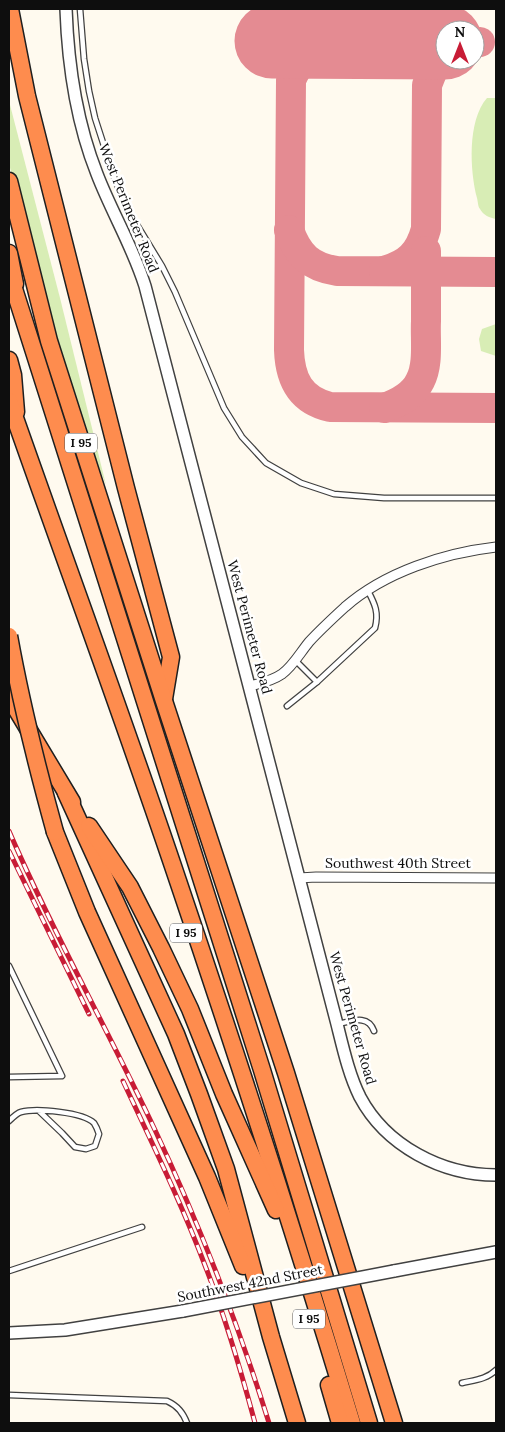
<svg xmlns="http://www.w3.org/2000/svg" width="505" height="1432" font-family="Lora,serif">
<rect width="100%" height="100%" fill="#fffaef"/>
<g fill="#d8edb5">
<path d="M487,98h9v121c-6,-1 -13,-4 -16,-10 -2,-2 -2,-7 -3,-11 -7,-27 -10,-77 10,-100z"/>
<path d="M9,101l51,197 46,187 -36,-90 -61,-231z"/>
<path d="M496,324v32l-15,-5 -2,-12 3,-10z"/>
</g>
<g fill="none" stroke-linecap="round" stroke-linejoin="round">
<g stroke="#e48b92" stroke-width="30">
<path d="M306,9c14,17 32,26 53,29"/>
<path d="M380,41c-41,2 -70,-5 -89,39l-2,270c1,29 11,50 41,57l166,1"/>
<path d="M475,43l5,-1"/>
<path d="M289,230c9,25 21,37 48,41l159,1"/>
<path d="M384,271c24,-7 35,-17 42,-42l1,-144 8,-20 10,-10"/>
<path d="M384,408c14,-5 29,-12 36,-27 9,-17 5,-41 6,-60 0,-23 0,-46 0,-70"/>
</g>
<path stroke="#e48b92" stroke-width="75" d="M272,41l173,1"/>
<g stroke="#414141" stroke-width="7">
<g id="service">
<path d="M80,9l4,50 5,32 6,27 20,62 13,30 34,56 13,26 49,116 18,29 24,26 35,20 33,11 50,4h112"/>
<path d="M295,660l22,22 58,-54c4,-15 0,-24 -7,-37"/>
<path d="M287,706l30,-24"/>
<path d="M9,966l53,110 -53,1"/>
<path d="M338,1024c14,-3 30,-10 36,7"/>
<path d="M9,1121c3,-3 8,-8 12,-9 15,-4 62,0 73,11 2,3 4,8 5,11l-4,12 -9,3 -11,-2 -13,-14 -23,-22"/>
<path d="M9,1271l133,-44"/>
<path d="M462,1383c13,-3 25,-4 34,-13"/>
<path d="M9,1395l158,6c11,5 16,12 20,22"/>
</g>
</g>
<g stroke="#414141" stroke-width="11">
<g id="minor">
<path d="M250,686c11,-3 22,-5 32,-12 11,-8 18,-21 27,-32 11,-12 24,-24 36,-35 40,-35 99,-54 151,-60"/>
<path d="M299,878l17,-1 180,1"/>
</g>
</g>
<g stroke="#414141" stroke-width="14">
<g id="tertiary">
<path d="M66,9c2,56 10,112 31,165 15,39 35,71 48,112l192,738c6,24 12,51 23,73 26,49 82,78 136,78"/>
<path d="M394,1271l102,-19"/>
<path d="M9,1333l56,-3 118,-19"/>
</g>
</g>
<g stroke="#1f1f1f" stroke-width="19">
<g id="motorway">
<path d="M10,9l17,87 99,392 45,169 -7,42"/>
<path d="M9,181l40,160 115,360 122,372 108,350"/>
<path d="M9,253l6,31"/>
<path d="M9,273l253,797 107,353"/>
<path d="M9,360l4,15 3,37"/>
<path d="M9,401c56,160 115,319 169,480 61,180 119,361 174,542"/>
<path d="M9,697l63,105"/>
<path d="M66,793l110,241 23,60 27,75 45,168 26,86"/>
<path d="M89,826l41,61 31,61 29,61 34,85 52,116"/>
<path d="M55,832l32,80 120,265 36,89"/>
<path d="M329,1385l11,38"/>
</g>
</g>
<use href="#service" stroke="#fff" stroke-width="4.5"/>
<use href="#minor" stroke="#fff" stroke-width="9"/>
<use href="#tertiary" stroke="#fff" stroke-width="11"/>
<use href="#motorway" stroke="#fe8c4e" stroke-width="16"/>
<g stroke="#c81c36" stroke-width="5">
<g id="rail">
<path d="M9,831c44,102 99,199 146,299 45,96 83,193 114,293"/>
<path d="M9,851l80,163"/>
<path d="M123,1081c29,62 59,123 83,187 20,51 35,103 49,155"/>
</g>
</g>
<use href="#rail" stroke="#fff" stroke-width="3" stroke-dasharray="9" stroke-linecap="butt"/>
<g stroke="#414141" stroke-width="14" stroke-linecap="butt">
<path id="tertiary-bridge" d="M183,1311l211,-40"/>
</g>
<g stroke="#1f1f1f" stroke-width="19" stroke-linecap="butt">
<path id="motorway-bridge" d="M9,636c12,67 28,131 46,196"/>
</g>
<use href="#tertiary-bridge" stroke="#fff" stroke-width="11"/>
<use href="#motorway-bridge" stroke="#fe8c4e" stroke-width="16"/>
</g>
<g text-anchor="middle" stroke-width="5" stroke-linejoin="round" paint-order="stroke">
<g fill="#fff" stroke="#565656" stroke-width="1">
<rect x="65" y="433.5" width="32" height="19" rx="4"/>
<rect x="170" y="923.5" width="32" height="19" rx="4"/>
<rect x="293" y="1309.5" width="32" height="19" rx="4"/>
</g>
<g font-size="12" font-weight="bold" fill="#0e0e0e">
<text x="81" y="447">I 95</text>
<text x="186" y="937">I 95</text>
<text x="309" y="1323">I 95</text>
</g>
<g font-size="14" fill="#0e0e0e" stroke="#fff">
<text transform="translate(129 208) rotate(68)" y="5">West Perimeter Road</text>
<text transform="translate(250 627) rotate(75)" y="5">West Perimeter Road</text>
<text x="398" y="868">Southwest 40th Street</text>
<text transform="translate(353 1018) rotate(74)" y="5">West Perimeter Road</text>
<text transform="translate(250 1283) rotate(-11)" y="5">Southwest 42nd Street</text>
</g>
</g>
<rect width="505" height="1432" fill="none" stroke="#0e0e0e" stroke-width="20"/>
<g transform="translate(460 45)"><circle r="24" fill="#ffffff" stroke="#9f9f9f"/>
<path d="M0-4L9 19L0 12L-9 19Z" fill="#c81c36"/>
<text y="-8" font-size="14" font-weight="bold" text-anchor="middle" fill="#0e0e0e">N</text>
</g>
</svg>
